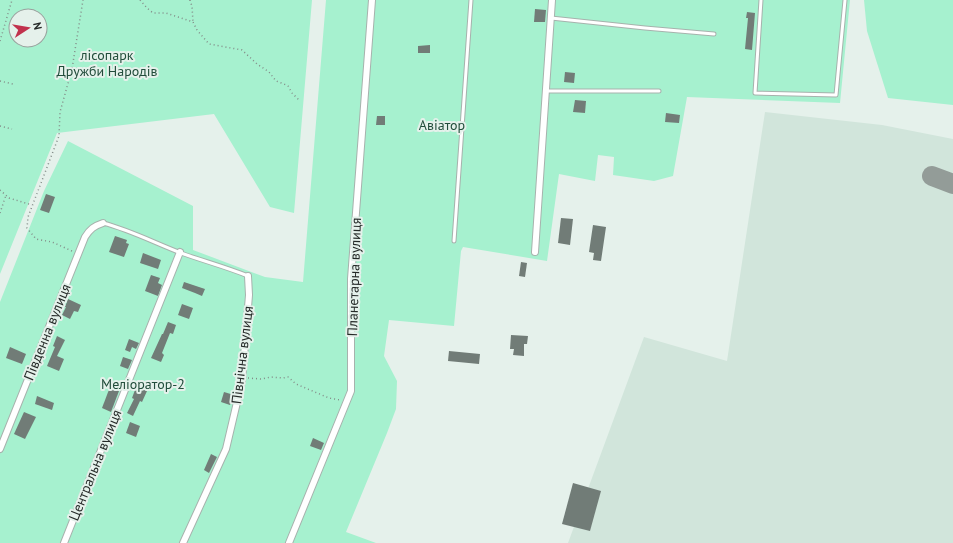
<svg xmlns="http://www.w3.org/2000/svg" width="953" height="543" font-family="'PT Sans',sans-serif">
<rect width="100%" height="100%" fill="#e5f1eb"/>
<path fill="#d1e5db" d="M765,112l117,13 71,14v404h-385l76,-206 83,24z"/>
<g fill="#a6f1cf" fill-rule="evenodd">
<path d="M0,0h312l-18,213 -24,-6 -56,-93 -157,19 -57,141zM16,16h24v24h-24z"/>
<path d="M326,0h524l-10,103 -153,-6 -14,79 -19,5 -41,-6 1,-18 -16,-2 -3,26 -36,-7 -12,87 -84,-14 -2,4 -7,75 -65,-6 -5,36 13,25 -1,28 -9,24 -41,99 30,11h-376v-241l44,-111 24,-50 125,65v44l72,27 38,5z"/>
<path d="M864,0h89v105l-65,-7 -21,-67z"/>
</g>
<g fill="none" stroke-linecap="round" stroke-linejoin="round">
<path stroke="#939c98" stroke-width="20" d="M932,176l21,8"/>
</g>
<g fill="#717c77">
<path d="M535,9l11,1 -1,12h-11z"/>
<path d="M747,12l8,1 -3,37 -7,-1 3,-31h-2z"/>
<path d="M430,45v8h-12v-7z"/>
<path d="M565,72l10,1 -1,10 -10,-1z"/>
<path d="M575,100l11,1 -1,12 -12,-1z"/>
<path d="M666,113l14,2 -1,8 -14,-1z"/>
<path d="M377,116h8v9h-9z"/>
<path d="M46,194l9,3 -6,16 -9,-3z"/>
<path d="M561,218l12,1 -3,26 -12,-2z"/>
<path d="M593,225l13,2 -5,34 -8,-1 1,-7 -5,-1z"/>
<path d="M115,236l12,4 -1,3 3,1 -5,13 -15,-5z"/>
<path d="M143,253l18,7 -3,9 -18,-6z"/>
<path d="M521,262l6,1 -2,14 -6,-1z"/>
<path d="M151,275l9,3 -2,5 4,2 -4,11 -13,-5z"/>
<path d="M184,282l21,7 -3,7 -7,-3 -13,-5z"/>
<path d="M68,299l13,6 -3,7 -4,-1 -4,8 -8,-4 4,-8h-1z"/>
<path d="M182,304l11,4 -4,11 -11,-4z"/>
<path d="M168,322l8,3 -3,9 -3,-1 -8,20 2,2 -3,7 -10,-4 11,-24h1z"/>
<path d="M511,335l17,1 -1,8h-3v12l-11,-1 1,-6h-4z"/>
<path d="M57,336l8,4 -8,16 7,3 -5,12 -12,-5 8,-19 -2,-1z"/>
<path d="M129,339l10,4 -3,6 -4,-2 -2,5 -5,-2z"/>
<path d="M10,347l16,7 -4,10 -16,-6z"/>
<path d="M449,351l31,3 -1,10 -31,-3z"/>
<path d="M123,357l9,3 -4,9 -8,-3z"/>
<path d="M110,387l9,4 -8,21 -9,-4z"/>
<path d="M139,388l8,3 -5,11 -2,-1 -7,15 -6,-3 7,-14 -2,-1 3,-8 3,1z"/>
<path d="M224,392l10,3 -4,10 -9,-3z"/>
<path d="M37,396l17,7 -2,7 -17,-6z"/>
<path d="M24,412l12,5 -11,22 -11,-5z"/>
<path d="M130,422l10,4 -4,11 -10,-4z"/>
<path d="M313,438l11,5 -3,7 -11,-4z"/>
<path d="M211,454l6,3 -8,16 -5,-3z"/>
<path d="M573,483l28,8 -11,40 -28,-7z"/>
</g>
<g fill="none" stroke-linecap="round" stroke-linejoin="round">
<g stroke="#a7b2ad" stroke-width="5">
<g id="service">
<path d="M761,0l-6,93 81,2 9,-95"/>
<path d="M551,18l94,10 69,6"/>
<path d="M546,91h113"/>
<path d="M103,223c27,7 52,20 78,30 22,8 45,14 67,23"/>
<path d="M454,241l17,-241"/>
</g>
</g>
<g stroke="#a7b2ad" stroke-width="8">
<g id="minor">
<path d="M535,252l17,-252"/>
<path d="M0,449l85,-212c5,-8 9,-11 18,-14"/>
<path d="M64,543l116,-291"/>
<path d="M183,543l43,-94 16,-68 7,-86 -1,-19"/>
<path d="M289,543l62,-152v-112l21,-279"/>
</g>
</g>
<g stroke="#838c88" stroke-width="1.5" stroke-dasharray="1 3" stroke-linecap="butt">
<path d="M140,0l7,8 6,5h13l27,9 4,8 12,14 33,6 15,14 12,8 7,9 8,3 4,2 4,7 8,8"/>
<path d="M190,0v1l2,5 1,16"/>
<path d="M0,41l12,-41"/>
<path d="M0,81l13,3"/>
<path d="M0,126l12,3"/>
<path d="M0,190l9,8 23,7"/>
<path d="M0,213l6,-18"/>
<path d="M72,251l-20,-9 -16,-3 -9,-11 1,-11 31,-81 1,-24 12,-43 11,-69"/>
<path d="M248,378l13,1 10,-2 12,1 5,-1 8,7 33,14 11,2"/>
</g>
<use href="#service" stroke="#fff" stroke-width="3"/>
<use href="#minor" stroke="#fff" stroke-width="6"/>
</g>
<g text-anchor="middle" stroke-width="4" stroke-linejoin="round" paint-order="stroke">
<g font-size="14" fill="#224d3b" stroke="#e5f1eb">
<text x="107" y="60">лісопарк<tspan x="107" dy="16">Дружби Народів</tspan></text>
<text x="442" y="130">Авіатор</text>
<text x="143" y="389">Меліоратор-2</text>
</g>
<g font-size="14" fill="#252a28" stroke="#e5f1eb">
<text transform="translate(354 277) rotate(-88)" y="5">Планетарна вулиця</text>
<text transform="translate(47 332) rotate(-68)" y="5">Південна вулиця</text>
<text transform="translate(242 355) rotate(-83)" y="5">Північна вулиця</text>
<text transform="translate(95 465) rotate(-68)" y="5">Центральна вулиця</text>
</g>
</g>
<g transform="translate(28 28) rotate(78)"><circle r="19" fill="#e5f1eb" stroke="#98a19d"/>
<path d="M0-3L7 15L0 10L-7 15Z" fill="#c1314d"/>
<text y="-6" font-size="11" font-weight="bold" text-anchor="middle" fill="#252a28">N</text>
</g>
</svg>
